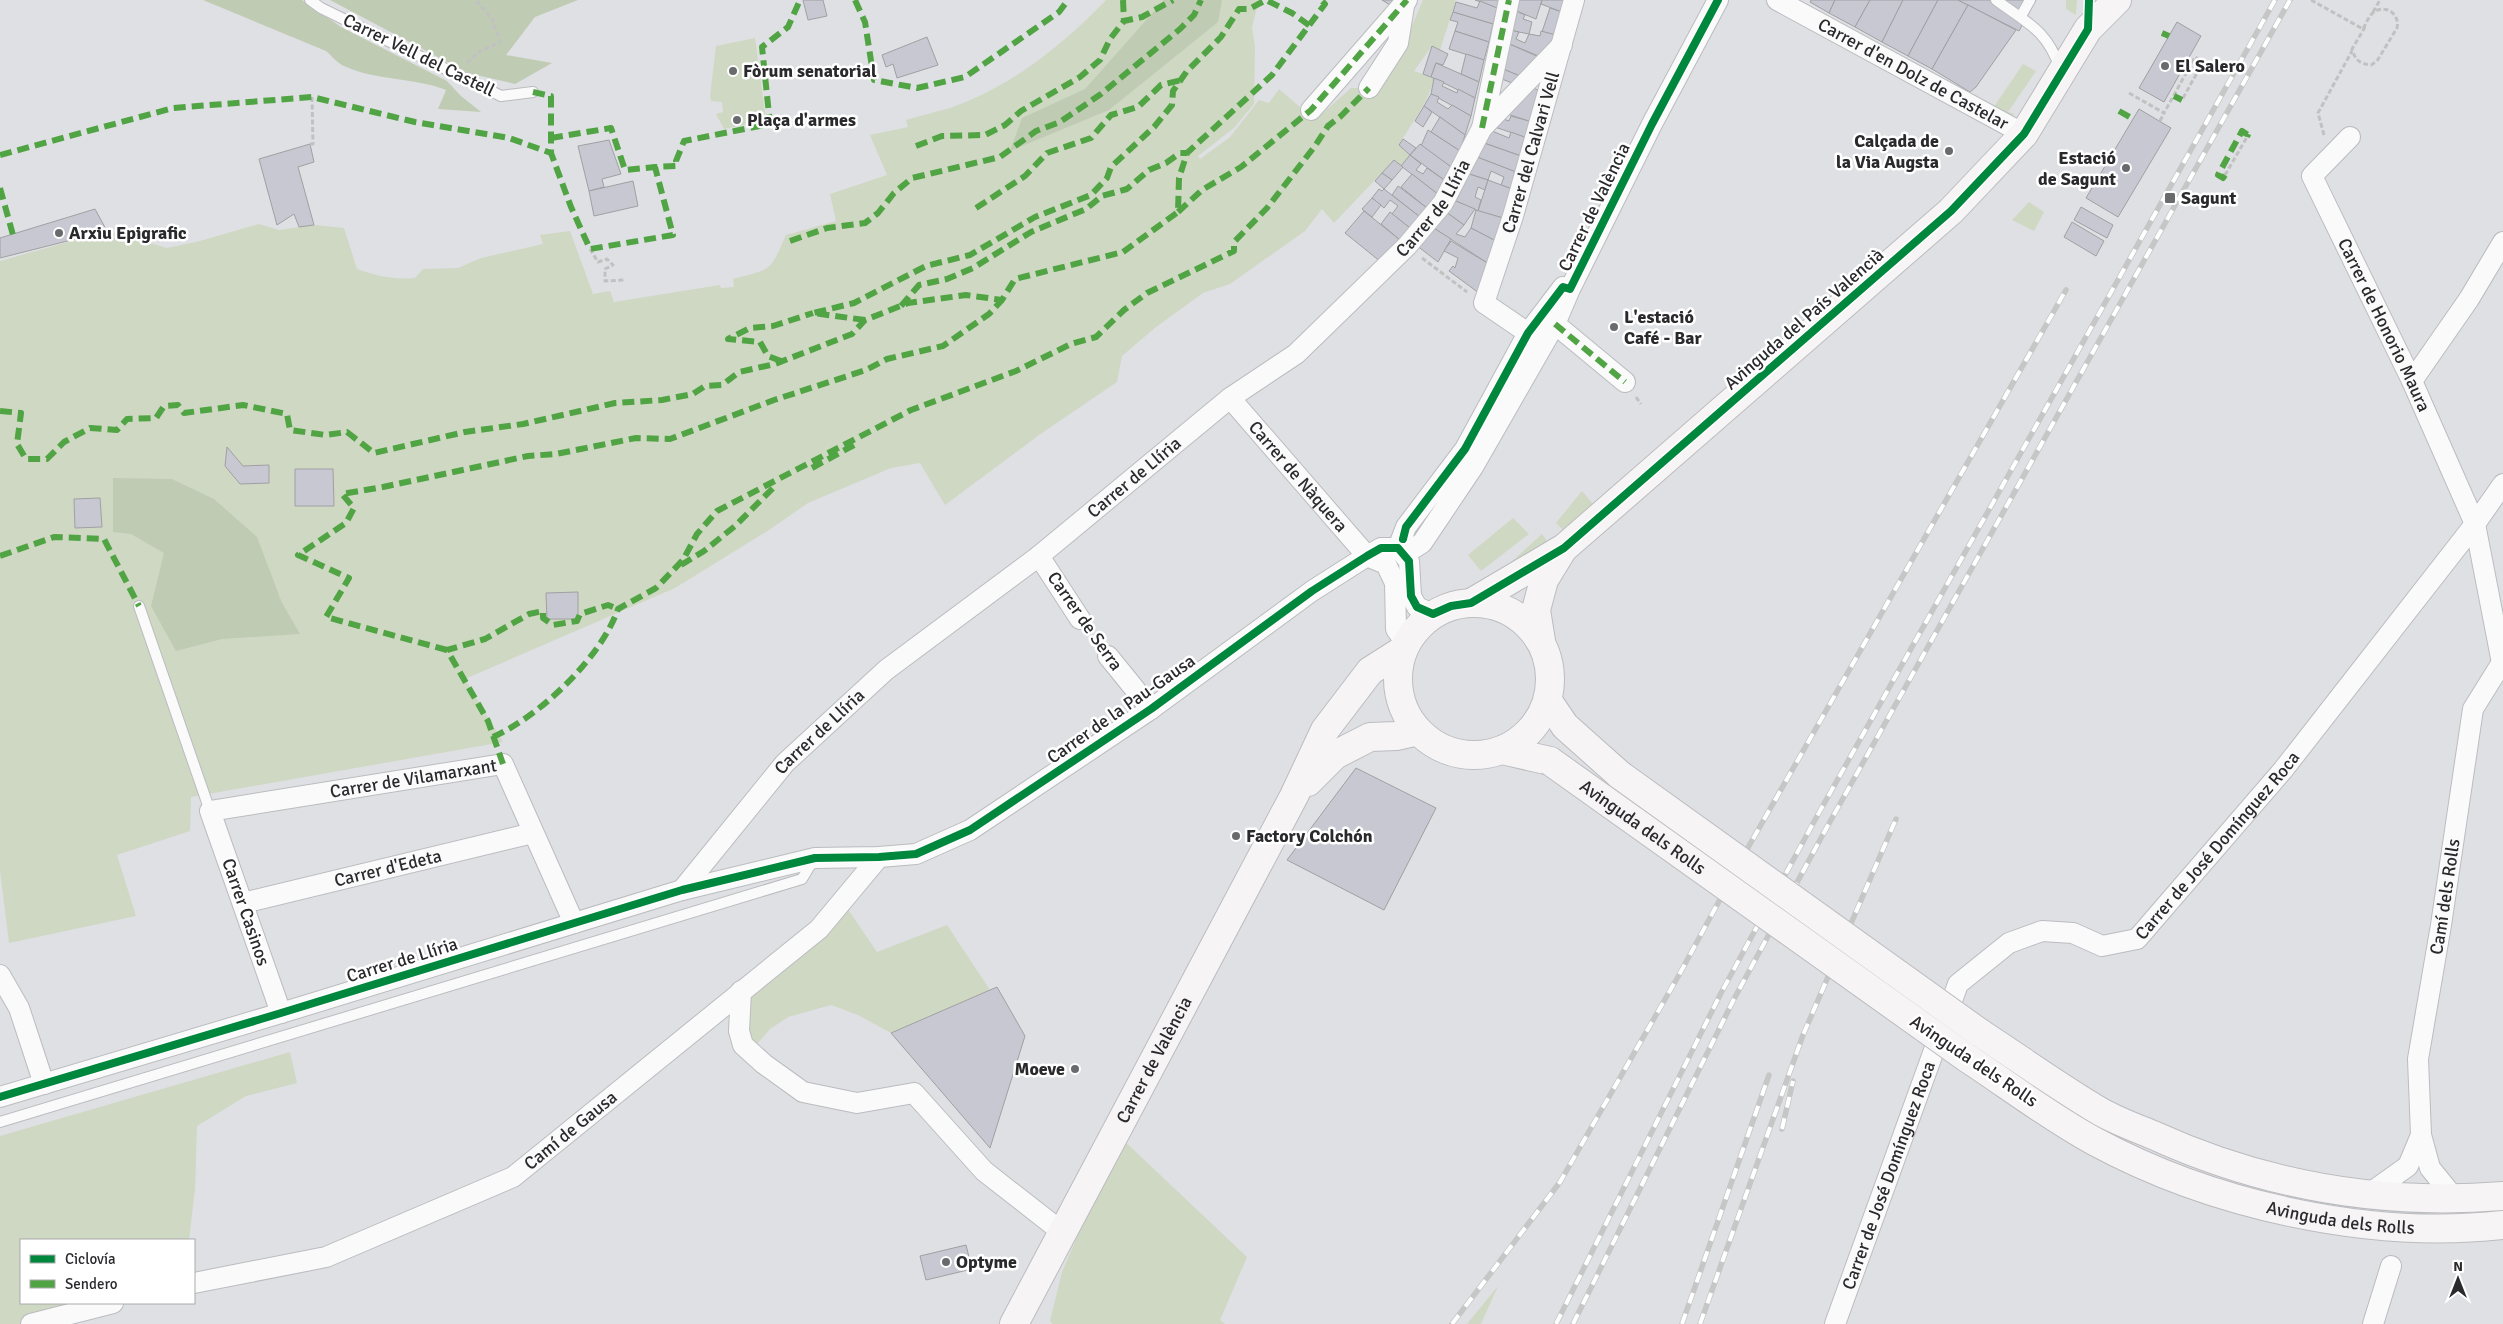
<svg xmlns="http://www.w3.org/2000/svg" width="2503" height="1324" font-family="Signika,sans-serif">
<rect width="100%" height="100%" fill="#dfe0e4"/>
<g fill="#cfd8c3">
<path d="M1106,0h153l-7,27 3,20 -1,57 -20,24 -36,28 2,3 30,-22 29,-37 10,3 10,-14 36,31 36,-32h18l32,-36 22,-52h33l-16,50 -8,-4 -18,25 20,7c-6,26 -22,44 -35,67l11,10 -9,11 -7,-6 -60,63 -12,-14 -17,22 -75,53 -27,9 -47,34 -34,29 -5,26 -78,53 -94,70 -25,-42 -29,5 -83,35 -39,27 -94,58 -210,91 38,63 -312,55 -1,34 -73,24 19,61 -127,27 -9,-72v-610l107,-30 60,17 33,-7 59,-17 20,6 35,-5 30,3 13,41c20,7 37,11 58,9l8,-9 35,-1 23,-10 62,-14 -3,-9 30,-4 23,63 17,-3 4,11 106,-17 1,3 13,-1 -1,-8c40,-11 36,-6 53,-44l50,-14 -6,-27 57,-19 -17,-40 38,-8 -2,-7c14,-4 29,-8 44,-12 59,-20 113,-63 156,-108z"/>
<path d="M2066,0h11l-1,15 -10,-6z"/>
<path d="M755,38l11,82 -42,9 -8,-15 7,-2 -1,-10 -11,-1 -1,-5 6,-50z"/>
<path d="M2023,64l13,7 -28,41 7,2 -6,3 -16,-9z"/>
<path d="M2029,202l15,10 -10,19 -22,-11z"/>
<path d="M1582,491l11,13 -29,27 -8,-8z"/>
<path d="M1513,518l16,16 -48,37 -13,-16z"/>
<path d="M1542,534l6,9 -60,40z"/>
<path d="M847,908l30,44 70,-27 43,65 -99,43 -33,-18 -27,-10 -43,12 -18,12 -20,23 -9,-61z"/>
<path d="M290,1052l7,31 -51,13 -49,30 -2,63 -6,51h-168v63h92l-82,21h-31v-188z"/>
<path d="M1120,1137l127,120 -27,63 5,4h-172l-3,-3 12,-49z"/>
<path d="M1498,1286l-17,38h-14z"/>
</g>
<g fill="#c0cbb3">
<path d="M203,0h99l39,27 106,54 14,15 20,16 -43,-3 8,-19c-33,-13 -70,-9 -102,-24 -7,-3 -12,-10 -18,-15z"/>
<path d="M330,0h248l-43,17 -29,38 46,8 -37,21 -47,-11z"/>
<path d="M1164,0h58l-4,22 -109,88 -99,41 12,-33 63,-29z"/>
<path d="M113,478l59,1 42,20 43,38 25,66 18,31 -78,5 -46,12 -25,-45 13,-53 -33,-19 -18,-2z"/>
</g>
<g fill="#c7c8d2" stroke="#a0a0a3">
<path d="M803,0h20l4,16 -19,4z"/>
<path d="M1382,0h17l-4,8z"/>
<path d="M1475,0h24l-2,8z"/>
<path d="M1516,0h26l-6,19 -22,-9z"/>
<path d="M1542,0h24l-4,12 -21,-8z"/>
<path d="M1811,0h24l-6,13 -19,-11z"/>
<path d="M1835,0h35l-15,27 -26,-14z"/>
<path d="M1870,0h33l-21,42 -27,-15z"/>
<path d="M1903,0h35l-30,56 -26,-14z"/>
<path d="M1938,0h20l10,5 -36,64 -24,-13z"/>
<path d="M1958,0h78l-17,31z"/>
<path d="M1480,1l17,7 -4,16 -40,-12 3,-10 21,6z"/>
<path d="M1968,5l48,25 -40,57 -6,5 -38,-23z"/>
<path d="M1550,8l12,4 -6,23 -14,-3z"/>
<path d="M1514,10l11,5 -2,4 9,3 -3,12 -20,-4z"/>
<path d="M1453,12l40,12 -4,18 -34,-11 3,-9 -8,-2z"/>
<path d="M2177,22l24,14 -37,66 -25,-14z"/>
<path d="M1509,30l10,2 -3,7 9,4 4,-9 11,2 1,-5 15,4 -15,22 -34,-14z"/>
<path d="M1455,31l34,11 -5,18 -35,-11z"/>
<path d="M927,37l11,28 -41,13 -4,-14 -7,3 -4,-12z"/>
<path d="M1507,43l32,14 -17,20 -21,-9z"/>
<path d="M1432,46l16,8 -5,11 -7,-2 -5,14 -8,-3z"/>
<path d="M1466,54l18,6 -5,22 -18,-8z"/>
<path d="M1436,63l43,19 -4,16 -44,-21z"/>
<path d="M1501,68l21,9 -7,7 -16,-6z"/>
<path d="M1434,78l10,4 -2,4 15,7 1,-4 17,9 -4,18 -40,-22z"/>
<path d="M1527,86l14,5 -9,31 -28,-9z"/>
<path d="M1431,94l8,3 -2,5 11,7 4,-4 19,11 -6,19 -41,-29z"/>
<path d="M1424,106l8,6 -9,15 -8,-6z"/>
<path d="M2139,109l32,19 -53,89 -32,-19z"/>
<path d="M1511,116l21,6 -5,16 -32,-11 6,-9 8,3z"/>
<path d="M1440,117l25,18 -5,16 -29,-19z"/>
<path d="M1428,130l32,21 -6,18 -33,-23z"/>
<path d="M1492,131l17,7 2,-6 16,6 -6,18 -37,-13z"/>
<path d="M1403,139l13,9 -6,7 -11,-10z"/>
<path d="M609,140l12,34 -19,5 2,8 -15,4 -11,-45z"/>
<path d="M1484,143l37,13 -5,16 -39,-15z"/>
<path d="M310,144l4,18 -16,5 16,58 -15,2 -5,-13 -17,11 -18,-66z"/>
<path d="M1420,144l34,25 -7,13 -37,-27z"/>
<path d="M1410,155l11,9 -5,6 7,4 4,-6 20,14 -8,13 -38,-29z"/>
<path d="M1477,157l39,15 -4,17 -11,-4 3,-8 -13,-6 -3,9 -19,-6z"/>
<path d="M1394,160l9,7 -11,13 -10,-7z"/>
<path d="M1382,173l10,7 -8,9 -9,-8z"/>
<path d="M1412,174l27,21 -12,13 -26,-21z"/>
<path d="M1469,174l19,6 -3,10 -7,-3 -3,10 6,3 -3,11 -22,-10z"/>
<path d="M1488,180l24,9 -9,29 -25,-7z"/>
<path d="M633,181l5,25 -44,10 -5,-25z"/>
<path d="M1398,186l29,22 -7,9 -28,-22z"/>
<path d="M1379,189l3,2 2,-2 36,28 -10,11 -18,-14 6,-8 -8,-6 -6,8 -12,-10z"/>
<path d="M1372,198l9,7 -9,12 -10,-8z"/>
<path d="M1456,201l19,8 -11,16 -18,-13z"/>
<path d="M2081,207l32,18 -6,13 -33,-18z"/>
<path d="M95,209l12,22 -107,27v-20z"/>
<path d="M1476,210l27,8 -7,23 -25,-13z"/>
<path d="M1364,211l36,29 -19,22 -36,-29z"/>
<path d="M1390,212l20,16 -10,12 -19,-16z"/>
<path d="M1446,212l18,13 -8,9 9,3 6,-9 25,13 -7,23 -57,-37z"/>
<path d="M2072,222l32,19 -8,15 -32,-19z"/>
<path d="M1432,227l19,12 -13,23 -22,-17z"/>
<path d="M1451,241l38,23 -10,29 -30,-22 4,-5 2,2 3,-10 -14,-7z"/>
<path d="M227,447l16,19 26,-1v18l-29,1 -15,-18z"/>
<path d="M295,469h38l1,37h-39z"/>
<path d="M100,498l2,29 -27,1 -1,-29z"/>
<path d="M578,592v27h-31l-1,-26z"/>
<path d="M1356,768l80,40 -52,102 -97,-50z"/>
<path d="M997,987l28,49 -35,112 -99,-115z"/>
<path d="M966,1245l6,24 -46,11 -6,-24z"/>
</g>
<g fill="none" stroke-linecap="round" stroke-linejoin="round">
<g stroke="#bbbcbf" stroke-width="12">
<g id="lane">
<path d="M310,0l11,8 180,88 32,-4"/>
<path d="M1996,0c31,23 50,29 64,68"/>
<path d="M2021,16l9,-16"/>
<path d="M139,606l71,205"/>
<path d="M0,1122l802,-243 12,-20"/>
</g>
</g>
<g stroke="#bbbcbf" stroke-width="22">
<g id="street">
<path id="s1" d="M1777,0l247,134"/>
<path d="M1369,88l29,-45 6,-37"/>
<path d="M1311,110l96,-110"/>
<path d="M1482,128l27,-128"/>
<path id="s2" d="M2350,137l-38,39 100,205 63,143 28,144"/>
<path d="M1570,289l-7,-2 -35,46 -63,116 -59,78 -8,21h16l8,-5 51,-76 82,-143 15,-35 82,-165 66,-124"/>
<path d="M1555,324l70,58"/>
<path id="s3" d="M1528,333l-44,-30 29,-87 61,-216"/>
<path d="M2412,381l57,-82 34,-57"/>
<path id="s4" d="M1230,398l137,158 19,8 9,19 1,46 9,13"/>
<path d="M1039,556l41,63"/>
<path d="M1108,656l43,53"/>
<path id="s5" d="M682,890l103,-127 101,-93 153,-114 191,-158 66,-44 111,-108 36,-43 39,-75 80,-83"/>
<path id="s6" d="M243,903l290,-70"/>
<path d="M0,975l19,33 25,76"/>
<path d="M741,991l-2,40 4,14 21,19 39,28 54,11 57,-10 70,78 78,61"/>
<path id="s7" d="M281,1013l-71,-202 293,-47 71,159"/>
<path d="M0,1097l281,-84 401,-123 133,-32 64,-1 37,-3 54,-24 181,-121 161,-118 55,-35 14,-8h17l11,13 2,35 6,11 16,7"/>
<path d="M2366,1196l42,-30 13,-31"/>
<path id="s8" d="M2456,1200l-26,-32 -9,-33 -3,-76 23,-134 32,-216 28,-45"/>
<path id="s9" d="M194,1283l132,-26 187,-80 306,-248 60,-72"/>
<path d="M31,1324l82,-21"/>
<path id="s10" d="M1835,1324l123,-340 51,-41 33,-12 31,2 29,13 35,-7 146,-169 192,-246 28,-40"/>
<path d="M2373,1324l18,-58"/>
</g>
</g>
<g stroke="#bbbcbf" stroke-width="30">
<g id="secondary">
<circle cx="1474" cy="679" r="76"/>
<path d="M1471,603l93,-55 387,-337 73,-77 64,-105 29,-29"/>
<path d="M1541,641l-5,-31 8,-30 19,-31"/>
<path d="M1548,701l17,25 55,49"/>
<path d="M1502,750l48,11"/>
<path d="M1308,782l27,-27 35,-18 26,-1 22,-5"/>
<path d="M1980,1033c40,26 80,55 121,79 16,9 35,16 52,23 112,51 227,71 350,61"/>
<path id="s11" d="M1967,1058c41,27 83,59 127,83 118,64 275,99 409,84"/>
<path id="s12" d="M1014,1324l280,-528 31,-66 45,-59 33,-21"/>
</g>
</g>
<g stroke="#c1c1c2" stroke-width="3" stroke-dasharray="5 2.5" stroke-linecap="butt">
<path d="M2311,0l52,29c3,-5 6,-14 11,-17 12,-8 26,2 23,16l-20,33 -6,4c-11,-1 -16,-5 -19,-16l13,-22"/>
<path d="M2373,12l7,-12"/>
<path d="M467,63l12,-11 21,-10 -8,-23 -16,-19"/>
<path d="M2129,93l35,20 31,-56 8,5 -21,38"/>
<path d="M2160,121l4,-8"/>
<path d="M2324,135l-6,-22 34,-62"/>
<path d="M310,144h3l-1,-47"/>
<path d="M2225,175l22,-38"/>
<path d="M590,249l8,13 9,-3 6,6 -8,4v12l20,-1"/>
<path d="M1422,258l45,34"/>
<path d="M1636,397l5,7"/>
</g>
<use href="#lane" stroke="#fafafb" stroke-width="10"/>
<use href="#street" stroke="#fafafb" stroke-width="20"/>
<use href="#secondary" stroke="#f6f4f5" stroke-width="28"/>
<g stroke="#c6c6c6" stroke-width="5.5">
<g id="rail">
<path d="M1782,1129l11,-48"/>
<path d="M1452,1324l108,-142 119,-207 71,-131 316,-554"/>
<path d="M1556,1324l165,-331 95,-175 459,-818"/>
<path d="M1573,1324l161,-325 93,-172 463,-827"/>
<path d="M1682,1324l87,-249"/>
<path d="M1700,1324l103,-289 93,-216"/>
</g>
</g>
<use href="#rail" stroke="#fff" stroke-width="4" stroke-dasharray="11" stroke-linecap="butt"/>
<g stroke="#bbbcbf" stroke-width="30" stroke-linecap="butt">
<g id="secondary-bridge">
<path id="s13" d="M1550,761l417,297"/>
<path d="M1620,775l360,258"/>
</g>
</g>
<use href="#secondary-bridge" stroke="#f6f4f5" stroke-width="28"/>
<g stroke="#51a443" stroke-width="6" stroke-dasharray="12 6" stroke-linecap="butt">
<path d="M855,0l10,22 9,58 43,8 48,-11 94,-65 9,-12"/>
<path d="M1123,0l1,21"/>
<path d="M2162,33l7,3"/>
<path d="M533,92l18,4v57l20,54 19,42 83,-14 -18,-68 22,-1 -1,-5 8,-20 86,-17 -8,-77 26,-20 12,-27"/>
<path d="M2174,96l8,4"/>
<path d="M2119,111l14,8"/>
<path d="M1482,128l27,-128"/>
<path d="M551,138l60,-10 14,42 30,-3"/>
<path d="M916,146l26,-10 43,-1 20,-10 16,-14 59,-34 20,-17 10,-21 14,-18 18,-4 31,-17"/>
<path d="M0,155l173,-47 139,-11 103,25 94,16 42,15"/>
<path d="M2225,175l-2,3 -5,-3 24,-44 6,4 1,-3 -2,5"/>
<path d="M0,188l13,47"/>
<path d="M976,208l49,-32 22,-23 44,-15 20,-23 27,-8 23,-22 21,-5"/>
<path d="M1178,212l24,-22 39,-23 70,-57 96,-110"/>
<path d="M790,241l37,-13 38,-5 13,-10 16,-20 18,-15 88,-21 36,-26 24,-9 41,-28 79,-65 14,-14 7,-15"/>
<path d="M901,306l18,-21 28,-6 26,-11 58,-36 55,-23 16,-13 25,-7 22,-19 17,-7 14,-10h7"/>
<path d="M865,320l-52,-7 41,-10 72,-37 44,-11 65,-38 56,-22 16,-17 4,-11 43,-40 18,-22 1,-14 14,-20 34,-34 18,-28h10l17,-9 26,13 18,13"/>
<path d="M1555,324l70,58"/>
<path d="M781,361l-13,-5 -8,-14 -32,-3 22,-11 23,-2 40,-13"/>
<path d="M0,411l21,2 -4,31 9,15h21l17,-17 26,-14 27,2 10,-11 29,-1 8,-12 14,-1 6,8 59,-8 44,9 3,16 36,5 21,-3 27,21 91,-21 58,-8 92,-21 47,-3 31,-6 12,-8 17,-1 17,-13 36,-8 77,-30 13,-14 43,-17 58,-8 36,5 13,-21 108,-27 55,-40 1,-34 8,-25 85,-78 53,-71 -4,-4"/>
<path d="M812,468l42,-23"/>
<path d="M0,556l54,-19 50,2 35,67"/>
<path d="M681,565l23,-14 31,-25 41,-41"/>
<path d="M447,650l-121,-33 23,-39 -51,-23 48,-32 8,-15 -12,-14 41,-7 145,-31 28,-2 80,-16 34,1 104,-39 92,-30 21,-11 56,-13 46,-32 13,-14"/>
<path d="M493,737c47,-21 108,-79 125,-128l38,-21 27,-28 14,-26 20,-23 194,-101 105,-39 55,-27 25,-7 28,-27 23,-17 87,-42v-9l33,-34 48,-62 13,-20 13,-10 28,-28"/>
<path d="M503,764l-15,-43 -41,-71 38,-11 44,-25 14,-3v7l10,7 24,-4 3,-7 28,-9 10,4"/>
</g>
<g stroke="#fff" stroke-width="11">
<g id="cycleway">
<path d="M1403,539l3,-12 59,-78 63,-116 35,-46 7,2 82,-165 66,-124"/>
<path d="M0,1097l281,-84 401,-123 133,-32 64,-1 37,-3 54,-24 181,-121 161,-118 55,-35 14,-8h17l11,13 2,35 6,11 16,7 18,-8 20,-3 93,-55 387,-337 73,-77 64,-105 1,-29"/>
</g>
</g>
<use href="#cycleway" stroke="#00873e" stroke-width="8"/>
</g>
<g fill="#696a6d" stroke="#fff" stroke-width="2">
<circle cx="2165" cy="66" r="5"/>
<circle cx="733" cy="71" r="5"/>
<circle cx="737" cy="120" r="5"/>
<circle cx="1949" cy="151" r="5"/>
<circle cx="2126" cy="168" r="5"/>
<rect x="2164" y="192" width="12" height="12" rx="2.5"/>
<circle cx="59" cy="233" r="5"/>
<circle cx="1614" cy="327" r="5"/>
<circle cx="1236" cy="836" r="5"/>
<circle cx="1075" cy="1069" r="5"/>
<circle cx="946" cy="1262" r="5"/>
</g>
<g text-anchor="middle" stroke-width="5" stroke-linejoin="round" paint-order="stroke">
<g font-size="18" fill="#2a2a2d" stroke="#fff">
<text transform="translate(419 55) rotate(26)" y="6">Carrer Vell del Castell</text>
<text dy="6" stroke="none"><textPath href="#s1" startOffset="155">Carrer d'en Dolz de Castelar</textPath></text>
<text dy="6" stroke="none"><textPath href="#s3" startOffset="211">Carrer del Calvari Vell</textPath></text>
<text dy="6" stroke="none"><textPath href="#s5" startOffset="1020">Carrer de Llíria</textPath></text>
<text transform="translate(1594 207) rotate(-64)" y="6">Carrer de València</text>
<text transform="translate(1804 319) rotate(-41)" y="6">Avinguda del País Valencià</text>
<text dy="6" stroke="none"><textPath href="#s2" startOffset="220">Carrer de Honorio Maura</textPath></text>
<text dy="6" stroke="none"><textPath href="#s5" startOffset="615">Carrer de Llíria</textPath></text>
<text dy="6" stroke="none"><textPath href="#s4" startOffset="104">Carrer de Nàquera</textPath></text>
<text transform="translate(1085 621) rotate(55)" y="6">Carrer de Serra</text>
<text transform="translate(1121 709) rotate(-35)" y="6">Carrer de la Pau-Gausa</text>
<text dy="6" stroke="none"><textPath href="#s5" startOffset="210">Carrer de Llíria</textPath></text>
<text dy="6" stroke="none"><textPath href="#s7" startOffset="420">Carrer de Vilamarxant</textPath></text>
<text dy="6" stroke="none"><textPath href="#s13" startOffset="114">Avinguda dels Rolls</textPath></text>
<text dy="6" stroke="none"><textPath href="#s10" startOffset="684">Carrer de José Domínguez Roca</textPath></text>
<text dy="6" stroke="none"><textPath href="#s6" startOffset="149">Carrer d'Edeta</textPath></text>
<text dy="6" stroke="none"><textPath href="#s8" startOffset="316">Camí dels Rolls</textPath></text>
<text transform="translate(246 912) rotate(71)" y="6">Carrer Casinos</text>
<text transform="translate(402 960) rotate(-17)" y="6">Carrer de Llíria</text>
<text dy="6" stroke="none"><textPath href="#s12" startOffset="299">Carrer de València</textPath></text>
<text transform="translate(1974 1061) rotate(34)" y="6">Avinguda dels Rolls</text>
<text dy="6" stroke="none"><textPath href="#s9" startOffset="412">Camí de Gausa</textPath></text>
<text dy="6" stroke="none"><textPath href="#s10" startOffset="158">Carrer de José Domínguez Roca</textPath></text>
<text dy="6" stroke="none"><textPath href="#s11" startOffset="412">Avinguda dels Rolls</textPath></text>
</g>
<g font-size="18" font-weight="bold" fill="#2a2a2d" stroke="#fff" text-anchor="start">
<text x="2175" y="72">El Salero</text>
<text x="743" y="77">Fòrum senatorial</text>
<text x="747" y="126">Plaça d'armes</text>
<text x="1939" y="147" text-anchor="end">Calçada de<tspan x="1939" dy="21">la Via Augsta</tspan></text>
<text x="2116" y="164" text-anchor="end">Estació<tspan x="2116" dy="21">de Sagunt</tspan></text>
<text x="2181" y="204">Sagunt</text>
<text x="69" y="239">Arxiu Epigrafic</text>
<text x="1624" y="323">L'estació<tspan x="1624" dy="21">Café - Bar</tspan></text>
<text x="1246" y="842">Factory Colchón</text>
<text x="1065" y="1075" text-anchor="end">Moeve</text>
<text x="956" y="1268">Optyme</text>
</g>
</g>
<rect x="20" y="1239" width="175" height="65" fill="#ffffff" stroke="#aaaaab"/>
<rect x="30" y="1255" width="25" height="8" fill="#00873e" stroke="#aaaaab"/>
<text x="65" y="1264" font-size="15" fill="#2a2a2d">Ciclovía</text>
<rect x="30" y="1280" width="25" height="8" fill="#51a443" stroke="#aaaaab"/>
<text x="65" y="1289" font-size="15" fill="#2a2a2d">Sendero</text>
<g transform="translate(2458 1279)" stroke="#ffffff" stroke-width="4" paint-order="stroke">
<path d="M0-4L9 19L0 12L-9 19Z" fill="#2a2a2d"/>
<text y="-8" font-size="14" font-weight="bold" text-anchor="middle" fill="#2a2a2d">N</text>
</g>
</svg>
